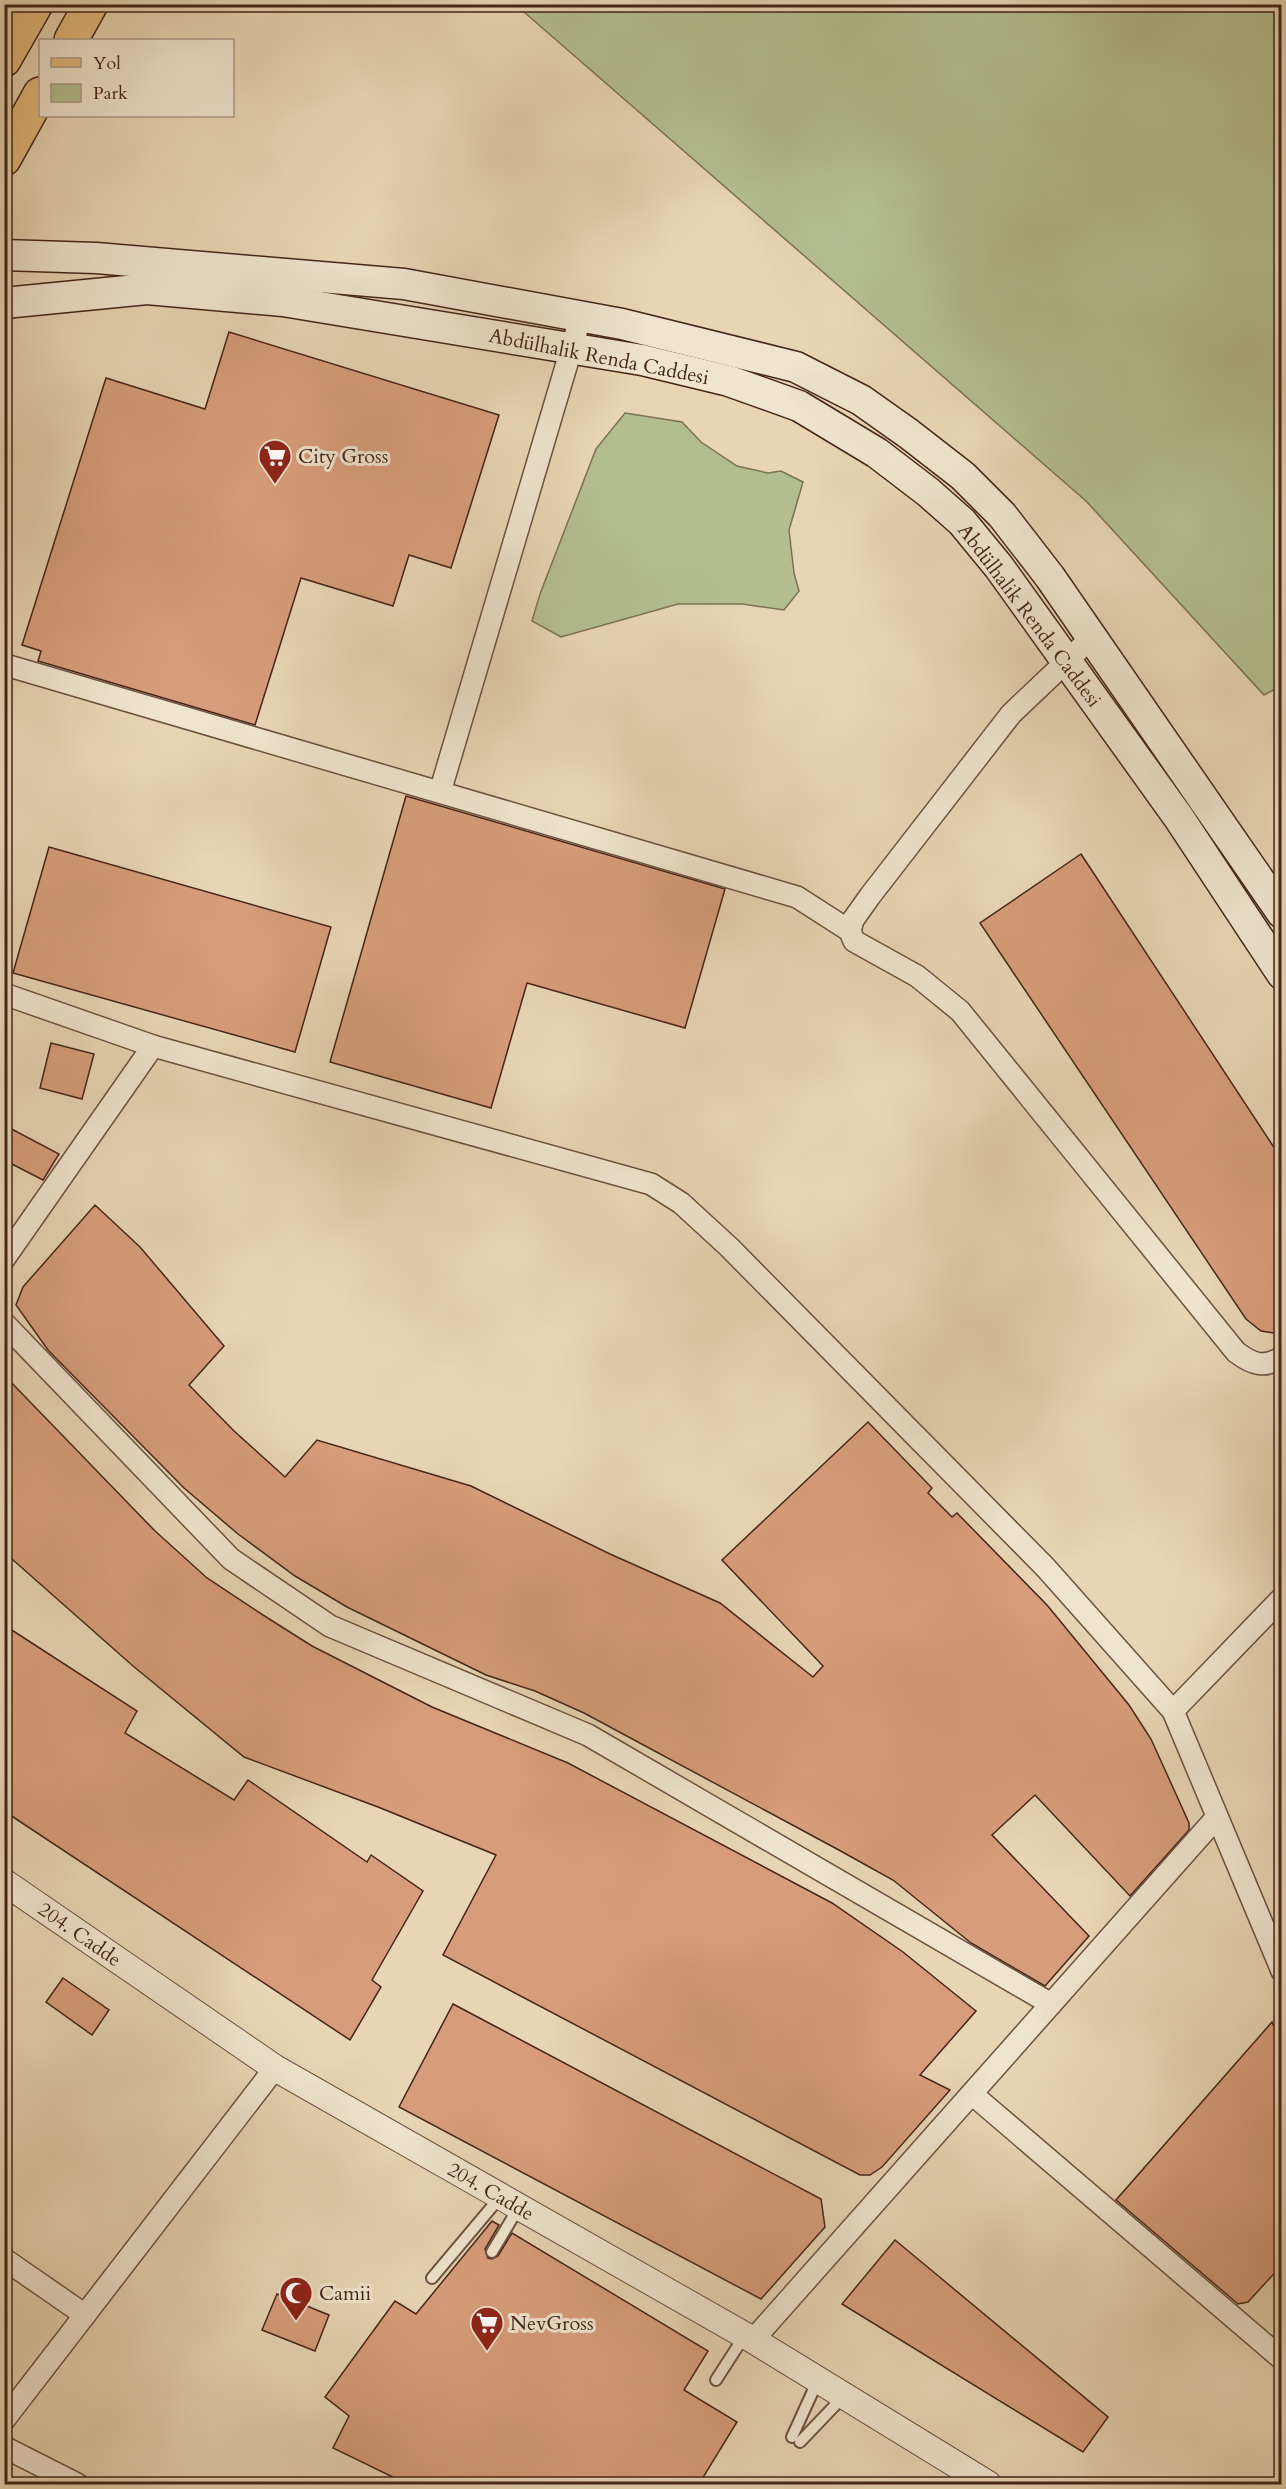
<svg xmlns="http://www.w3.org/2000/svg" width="1286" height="2489" font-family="Cardo,serif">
<rect width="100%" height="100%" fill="#e7d5b3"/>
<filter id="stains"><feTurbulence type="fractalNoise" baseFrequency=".00333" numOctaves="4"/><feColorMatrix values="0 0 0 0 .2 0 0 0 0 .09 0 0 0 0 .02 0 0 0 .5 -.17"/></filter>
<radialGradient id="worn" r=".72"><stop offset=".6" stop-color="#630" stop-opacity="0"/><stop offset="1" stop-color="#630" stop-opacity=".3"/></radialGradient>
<g fill="#b3be8f" stroke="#7c7254" stroke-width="1.5">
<path d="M516,5h765v681l-17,9 -178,-194z"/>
<path d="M625,413l57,9 19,20 36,24 31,7 13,-2 22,11 -14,48 5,43 5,18 -15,19 -42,-6h-64l-117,33 -29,-16 8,-27 56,-145z"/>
</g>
<g fill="#d79c7b" stroke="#452519" stroke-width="1.5">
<path d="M229,332l270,83 -48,153 -42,-13 -16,51 -92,-28 -46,147 -217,-64 3,-10 -19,-6 84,-267 99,31z"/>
<path d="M406,796l319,93 -40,139 -158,-45 -36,125 -161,-46z"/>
<path d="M49,847l282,80 -36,125 -282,-79z"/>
<path d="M1081,854l200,304v166l-7,9 -13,-2 -15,-12 -266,-396z"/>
<path d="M51,1043l43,11 -12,45 -42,-11z"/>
<path d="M4,1125l55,29 -16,26 -39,-20z"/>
<path d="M95,1205l45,42 84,99 -35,39 45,46 51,46 32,-37 154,46 139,68 110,49 93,74 10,-11 -101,-106 146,-138 64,66 -4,5 24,24 5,-4 90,92 82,100 22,34 38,84v7l-59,66 -95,-101 -43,40 97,101 -44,50 -74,-43 -78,-63 -56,-31 -253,-136 -49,-22 -49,-16 -139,-68 -52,-31 -57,-42 -54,-46 -136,-138 -32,-45 7,-18z"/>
<path d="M4,1375l150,155 53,48 56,37 49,31 120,61 136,56 264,140 71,49 73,59 -56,64 30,15 -68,77 -12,8h-10l-417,-220 53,-100 -118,-48 -134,-50 -111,-91 -129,-114z"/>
<path d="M4,1625l133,86 -12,22 109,67 14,-20 119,82 4,-7 52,36 -51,89 9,7 -31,53 -346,-229z"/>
<path d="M63,1978l46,32 -17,25 -46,-33z"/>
<path d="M453,2004l368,195 4,28 -64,72 -362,-192z"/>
<path d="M1272,2022l9,22v222l-33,36 -10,2 -122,-104z"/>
<path d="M492,2221l7,4 -14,24 3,9 4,1 6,-3 14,-23 196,118 -24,39 53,32 -38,62h-292l-74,-36 16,-32 -24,-19 70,-96 21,13z"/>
<path d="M895,2240l213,177 -25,35 -241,-148z"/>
<path d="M277,2294l52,21 -14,36 -53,-21z"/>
</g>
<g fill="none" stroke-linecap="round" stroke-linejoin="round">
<g stroke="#6e5140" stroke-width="14">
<g id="service">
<path d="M492,2252l27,-45"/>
<path d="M432,2278l69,-82"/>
<path d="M716,2380l29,-45"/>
<path d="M792,2437l26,-57"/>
<path d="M800,2442l43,-45"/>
</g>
</g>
<g stroke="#6e5140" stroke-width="24">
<g id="minor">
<path d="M1091,638l-80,76 -141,182 -17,24 -3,11 4,10 63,35 43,35 276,341c16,12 28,17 46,5"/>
<path d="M9,666l788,231 53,34"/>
<path d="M440,792l141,-476"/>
<path d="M4,994l149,52 498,138 30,19 48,44 317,321 127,143 109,260"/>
<path d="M4,1259l149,-213"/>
<path d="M4,1323l227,236 99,67 258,109 463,269"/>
<path d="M1173,1711l109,-113"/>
<path d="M972,2094l310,265"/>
<path d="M4,2259l81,56"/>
<path d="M753,2340l464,-523"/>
<path d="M4,2420l271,-352"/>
<path d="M4,2447l73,37"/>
</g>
</g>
<g stroke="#6e5140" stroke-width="28">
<path id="tertiary" d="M4,1882l271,186 478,272 235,144"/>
</g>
<g stroke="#452519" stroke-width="33">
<g id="secondary">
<path d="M4,255l92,3 308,26 218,40 174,43 65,33 48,34 54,42 39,39 48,62 232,336"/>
<path d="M4,303l143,-14 136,12 359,59 87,21 70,25 78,47 51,39 34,30 37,45 180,251 103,156"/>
</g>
</g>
<g stroke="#452519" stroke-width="36">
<g id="primary">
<path d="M71,40l20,-36"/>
<path d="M4,60l32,-56"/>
<path d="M4,159l36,-65"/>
</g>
</g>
<use href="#service" stroke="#efe4ce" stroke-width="10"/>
<use href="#minor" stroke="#efe4ce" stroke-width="21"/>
<use href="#tertiary" stroke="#efe4ce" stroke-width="26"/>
<use href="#secondary" stroke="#efe4ce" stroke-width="30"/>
<use href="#primary" stroke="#e4ba7a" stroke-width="33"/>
</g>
<defs>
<g id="supermarket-pin" transform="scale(1.725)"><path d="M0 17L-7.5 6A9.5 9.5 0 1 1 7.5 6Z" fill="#8f2418" stroke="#efe4ce"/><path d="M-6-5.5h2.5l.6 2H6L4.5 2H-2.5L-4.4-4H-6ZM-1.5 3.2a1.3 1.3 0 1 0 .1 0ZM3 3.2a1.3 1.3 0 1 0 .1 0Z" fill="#fff"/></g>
<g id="mosque-pin" transform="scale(1.725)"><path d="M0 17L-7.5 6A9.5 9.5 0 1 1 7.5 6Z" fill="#8f2418" stroke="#efe4ce"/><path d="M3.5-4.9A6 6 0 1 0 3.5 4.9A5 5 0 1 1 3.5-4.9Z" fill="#fff"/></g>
</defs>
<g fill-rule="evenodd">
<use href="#supermarket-pin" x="275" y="456"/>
<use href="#mosque-pin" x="296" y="2293"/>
<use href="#supermarket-pin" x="487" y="2323"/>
</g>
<g text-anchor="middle" stroke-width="6" stroke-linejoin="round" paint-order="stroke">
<g font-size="20" fill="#452519" stroke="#efe4ce">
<text transform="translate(599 356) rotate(11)" y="7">Abdülhalik Renda Caddesi</text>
<text transform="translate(1030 615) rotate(53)" y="7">Abdülhalik Renda Caddesi</text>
<text transform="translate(80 1934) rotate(35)" y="7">204. Cadde</text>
<text transform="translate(491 2191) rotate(30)" y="7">204. Cadde</text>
</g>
<g font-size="20" fill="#452519" stroke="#efe4ce" text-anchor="start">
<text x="298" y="463">City Gross</text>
<text x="319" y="2300">Camii</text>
<text x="510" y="2330">NevGross</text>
</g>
</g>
<rect width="1286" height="2489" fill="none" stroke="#e7d5b3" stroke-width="24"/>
<rect x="6" y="6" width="1274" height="2477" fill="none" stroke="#452519" stroke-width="3"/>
<rect x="12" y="12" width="1262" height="2465" fill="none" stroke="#452519" stroke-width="1.5"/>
<rect x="39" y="39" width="195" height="78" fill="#efe4ce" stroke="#ab9886" stroke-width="1.5"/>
<rect x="51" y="58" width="30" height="9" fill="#e4ba7a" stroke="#ab9886" stroke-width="1.5"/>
<text x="93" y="69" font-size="18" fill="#452519">Yol</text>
<rect x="51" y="84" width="30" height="18" fill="#b3be8f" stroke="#ab9886" stroke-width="1.5"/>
<text x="93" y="99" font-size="18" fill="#452519">Park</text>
<rect width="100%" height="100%" filter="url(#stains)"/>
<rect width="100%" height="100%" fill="url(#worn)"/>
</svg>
